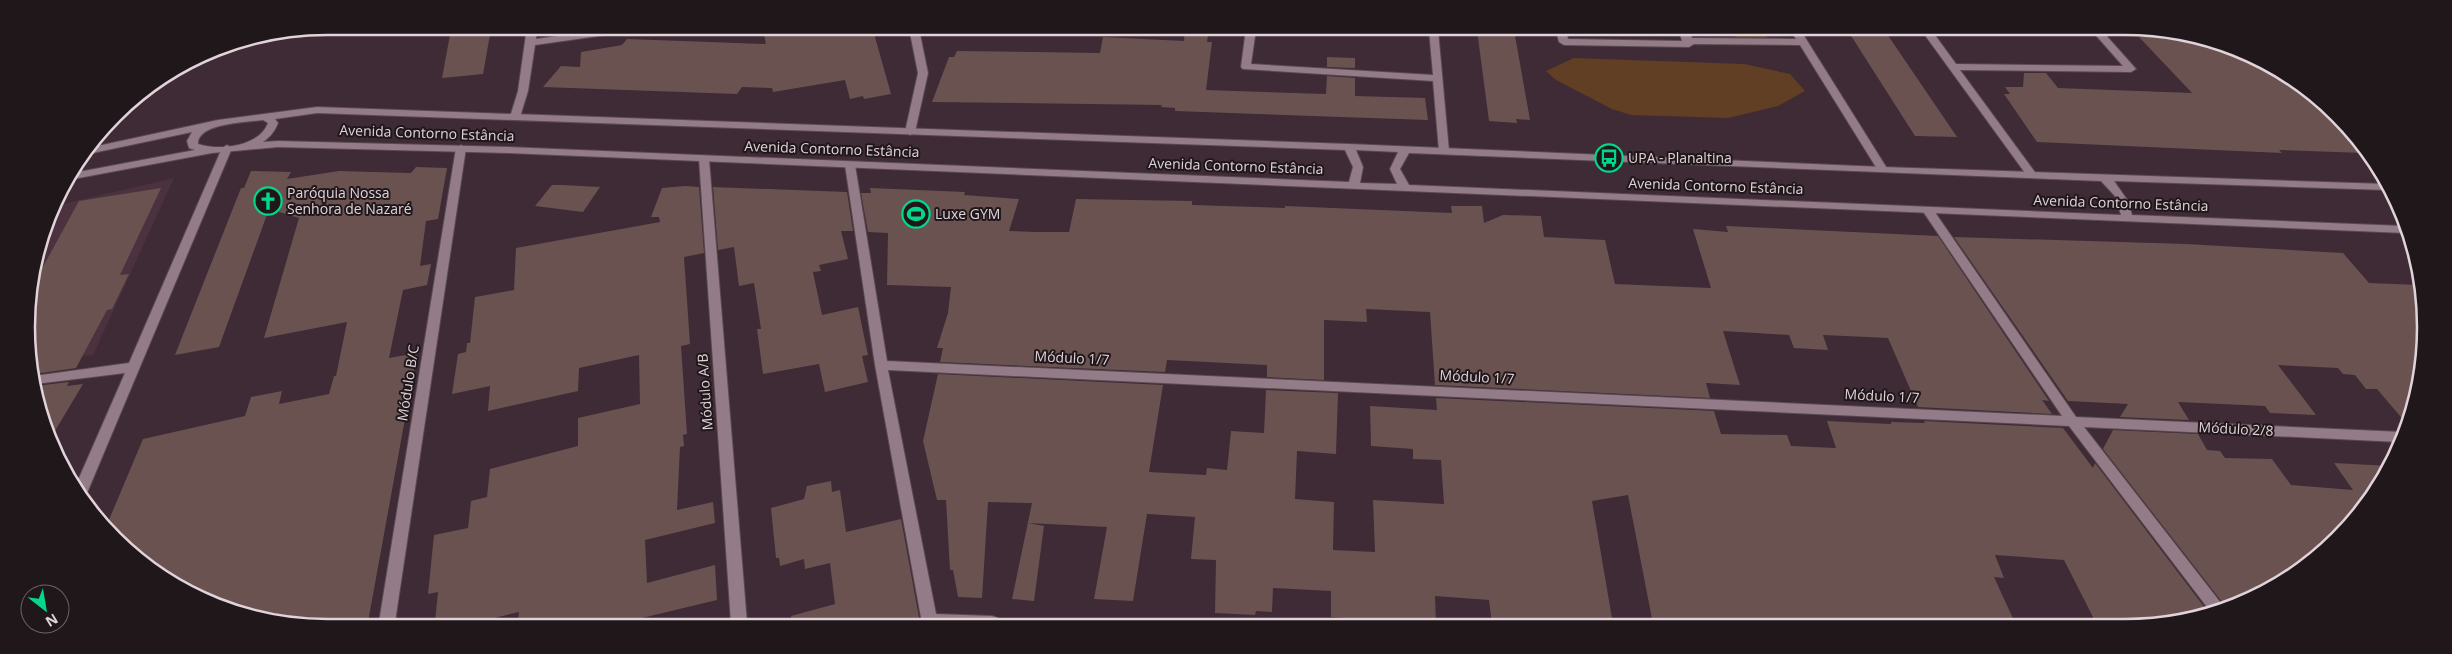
<svg xmlns="http://www.w3.org/2000/svg" width="2452" height="654" font-family="'Open Sans',sans-serif">
<rect width="100%" height="100%" fill="#3e2b35"/>
<path fill="#4c323f" d="M174,178l-81,177 -61,8 -5,-56 27,-101z"/>
<g fill="#613f25">
<path d="M1729,31h34l5,8 -29,1z"/>
<path d="M1574,58l170,6 46,10 15,17 -27,15 -50,12 -97,-3 -19,-6 -56,-29 -10,-9z"/>
</g>
<g fill="#6a5251">
<path d="M460,27h21v4l10,-2 -8,45 -41,4 8,-43 8,-1z"/>
<path d="M780,28h80l1,4 12,-2 18,64 -27,5 -1,-3 -13,3 -5,-19 -72,12 -1,-4 -30,-1 -5,7 -194,-7 18,-21 19,1 1,-15 41,-7 5,-6 139,5 -3,-14z"/>
<path d="M1185,29h24l-2,13h5l-6,48 120,4 1,-18 28,2v18l70,2 3,22 -253,-9v-3l-14,-1 1,-2 -230,-3 17,-45h5l3,-6 143,2 3,-16 81,4z"/>
<path d="M1477,30h37l16,90 -14,-1 1,4 -28,-2z"/>
<path d="M1848,31h37l72,106 -42,-1z"/>
<path d="M2149,32h34l97,40 84,81 -85,-3 3,3 -245,-11 -33,-48h6l-5,-7h18l1,-14h22l12,15 134,5 -53,-56 13,-1z"/>
<path d="M1327,57l28,1v10l-28,-1z"/>
<path d="M416,167l31,1 -9,51 -12,2 -6,45 11,-2 -4,21 -24,5 -14,68 28,-5 -49,269h-99l-109,-45 -54,-50 37,-88 102,-23 6,-19 31,-6 -3,13 50,-10 5,-18h2l11,-54 -83,16 35,-120 -30,-9 -50,138 -44,8 66,-167h3l7,-17 40,1 -4,7 52,-8 72,2z"/>
<path d="M552,185h11l37,2 -17,25 -48,-6z"/>
<path d="M685,186l14,1 5,66 -20,4 6,87 -9,2 6,88 -4,1 1,11 -4,1 -3,63 36,-8 2,21 -70,17 2,43 68,-18 2,35 -96,23 -103,-1 1,-10 -42,10h-42l3,-30 -10,2 6,-59 34,-7 3,-27 16,-4 3,-28 88,-23v-28l62,-14 -1,-49 -60,13 -1,23 -90,20 2,-25 -38,8 6,-40 8,-2 1,-9h3l5,-46 39,-7 2,-42 144,-26 -1,-5h-8l11,-29z"/>
<path d="M713,187l134,5 6,39h-12l7,28 -29,6 2,6 -8,1 9,43 36,-8 10,48 -6,1 6,26 -43,10 -6,-28 -56,10 -6,-45h4l-7,-46 -15,3 -5,-39 -16,3z"/>
<path d="M161,188l-41,87 9,-1 -17,35 -5,1 -31,58 -42,6 -7,-67 6,-22 46,-84z"/>
<path d="M870,188l95,4 -1,3 55,4 -10,32 28,1h32l7,-33 116,2v4l93,3v-2l167,7 -1,-7h31l2,17 19,-8 38,1 3,21 61,3 10,44 96,4 -18,-59 35,3 -2,-6 212,10 111,165 -7,-1 10,14 -134,-7 -30,-69 -65,-3 5,15 -34,-2 -5,-13 -66,-4 17,54 -34,-2 4,15 -275,-13 -5,-73 -64,-3 1,13 -43,-2v60l-57,-3v-12l-100,-5 -2,12 -225,-10 3,-14h-6l11,-35 3,-26 -64,-2 1,-52 -20,-1 -7,-39h10z"/>
<path d="M1954,237l232,7 157,9 26,30 51,2v100l-14,38 -29,-34h-11l-11,-14 -12,-1 -5,-6 -60,-3 38,50 -46,-2 -5,-7 -87,-4 11,18 -69,-3 8,-13 -60,-3z"/>
<path d="M938,374l225,11 -14,87 57,3 1,-7 20,2 4,-39 33,2 2,-43 72,3 -2,61 -39,-3 -2,48 39,3 -1,48 42,2 -2,-52 71,4 -3,-44 -28,-1v-10l-42,-3 -1,-40 67,4 -1,-12 278,13 7,23 66,1 4,11 45,2 -9,-27 64,3v-2l34,1 -1,-2 139,7 30,40 2,-5 113,149 -44,13h-67l-33,-65 -69,-5 9,23 -10,-1 22,48 -363,-1 -25,-129 -36,6 21,123h-121l-3,-24 -54,-4 1,28 -105,-7v-26l-58,-3 -1,24 -16,-1 -1,4 -40,-2 1,-53 -25,-1 4,-42 -48,-3 -14,87 -39,-2 13,-72 -79,-4 16,3 -10,75 -22,-2 20,-96 -44,-1 -6,96 -24,-1 -5,-27h-3l-4,-70h-9l-14,-59z"/>
<path d="M69,382l-2,4 16,-2 -31,52 -15,-31 -2,-19z"/>
<path d="M2113,430l85,4 9,16 13,1 5,7 47,1 19,26 62,5 -19,-27 56,3 -4,11 -49,63 -79,57 -32,10 -123,-158z"/>
<path d="M831,481l1,11 8,-2 6,42 55,-13 19,104h-128l-1,-7 44,-12 -5,-41 -25,6 -1,-10 -24,7 -1,-8h-3l-5,-50 33,-9 3,-13z"/>
</g>
<g fill="none" stroke-linecap="round" stroke-linejoin="round">
<g stroke="#594951" stroke-width="2">
<path id="lane" d="M1556,30h10l2,9 114,2 -3,-11h10l3,8 104,1 -5,-8h10l87,139 -1,2h-8l-79,-127 -106,-1 -5,3 -125,-2 -5,-3z"/>
</g>
<g stroke="#594951" stroke-width="2">
<g id="street">
<path d="M527,27h10l-1,12 85,-12h25l-5,3 -106,15 -7,46 -8,26 -5,3 -5,-3 8,-26z"/>
<path d="M909,28l155,1h1l-5,3 -140,2 8,39 -13,59 -5,3 -5,-3 13,-59z"/>
<path d="M1246,29h10l-5,35 182,11 -4,-45h9l11,121 -5,3 -5,-3 -6,-70 -190,-12 -2,-2z"/>
<path d="M1922,31h10l24,33 167,2 -30,-34h10l33,37 -5,3 -171,-2 77,105 -5,3 -4,-1z"/>
<path d="M227,145l5,3 -145,345 -5,5 -6,-13 49,-112 -90,11 -1,-8 95,-13 93,-215z"/>
<path d="M461,145l5,3 -71,474h-16l77,-474z"/>
<path d="M704,156l5,3 38,464h-16l-32,-464z"/>
<path d="M850,162l5,3 32,196 1175,55 -140,-206 6,-3 4,1 144,209 326,15 -3,10 -315,-15 140,180 -14,4 -141,-185 -1181,-56 48,244 56,2 6,2 2,5h-78l-47,-258 -30,-200z"/>
</g>
</g>
<g stroke="#594951" stroke-width="2">
<path id="secondary" d="M317,107l1032,37 534,23 502,17 2,6 -273,-9 14,20 4,14 271,11 2,7 -1897,-80 -230,-6 -66,6 -144,27 5,-7 122,-23 -6,-2 -2,-7 5,-9 -104,22 5,-7 125,-27zM317,113l1028,37 8,17 -4,15 -841,-35 -230,-6 -15,1c7,-5 12,-11 15,-19l-3,-4zM263,120l5,3c-9,24 -49,28 -70,21 -1,-21 50,-22 65,-24zM1356,150l42,2 -8,17 7,15 -37,-1 3,-16zM1409,153l692,28 14,15 6,19 -712,-30 -9,-16z"/>
</g>
<use href="#lane" fill="#937c87" fill-rule="evenodd"/>
<use href="#street" fill="#937c87" fill-rule="evenodd"/>
<use href="#secondary" fill="#937c87" fill-rule="evenodd"/>
</g>
<defs>
<g id="bus-ring" transform="scale(1.4375)"><circle r="9.5" fill="#20171b" stroke="#00d98c" stroke-width="1.5"/><path d="M-5-6H5V4H4V6H2V4H-2V6H-4V4H-5ZM-3.5-4V0h7V-4ZM-3.5 1.2v1.5H-2V1.2ZM2 1.2v1.5H3.5V1.2Z" fill="#00d98c"/></g>
<g id="church-ring" transform="scale(1.4375)"><circle r="9.5" fill="#20171b" stroke="#00d98c" stroke-width="1.5"/><path d="M-1.2-6h2.4v3.5h3.3v2.4h-3.3V6h-2.4V-.1h-3.3v-2.4h3.3Z" fill="#00d98c"/></g>
<g id="stadium-ring" transform="scale(1.4375)"><circle r="9.5" fill="#20171b" stroke="#00d98c" stroke-width="1.5"/><path d="M0-5a6.5 5 0 1 0 0 10a6.5 5 0 1 0 0-10ZM-3.5-1.8h7v3.6h-7Z" fill="#00d98c"/></g>
</defs>
<g fill-rule="evenodd">
<use href="#bus-ring" x="1609" y="158"/>
<use href="#church-ring" x="268" y="201"/>
<use href="#stadium-ring" x="916" y="214"/>
</g>
<g text-anchor="middle" stroke-width="4" stroke-linejoin="round" paint-order="stroke">
<g font-size="14" fill="#e0d3d9" stroke="#20171b">
<text transform="translate(427 133) rotate(2)" y="5">Avenida Contorno Estância</text>
<text transform="translate(832 149) rotate(2)" y="5">Avenida Contorno Estância</text>
<text transform="translate(1236 166) rotate(2)" y="5">Avenida Contorno Estância</text>
<text transform="translate(1716 186) rotate(2)" y="5">Avenida Contorno Estância</text>
<text transform="translate(2121 203) rotate(2)" y="5">Avenida Contorno Estância</text>
<text transform="translate(1072 358) rotate(3)" y="5">Módulo 1/7</text>
<text transform="translate(1477 377) rotate(3)" y="5">Módulo 1/7</text>
<text transform="translate(408 383) rotate(-81)" y="5">Módulo B/C</text>
<text transform="translate(705 392) rotate(-94)" y="5">Módulo A/B</text>
<text transform="translate(1882 396) rotate(3)" y="5">Módulo 1/7</text>
<text transform="translate(2236 429) rotate(3)" y="5">Módulo 2/8</text>
</g>
<g font-size="14" fill="#e0d3d9" stroke="#20171b" text-anchor="start">
<text x="1628" y="163">UPA - Planaltina</text>
<text x="287" y="198">Paróquia Nossa<tspan x="287" dy="16">Senhora de Nazaré</tspan></text>
<text x="935" y="219">Luxe GYM</text>
</g>
</g>
<path d="M0 0H2452V654H0ZM327 35H2125A292 292 0 0 1 2417 327V327A292 292 0 0 1 2125 619H327A292 292 0 0 1 35 327V327A292 292 0 0 1 327 35Z" fill="#20171b" fill-rule="evenodd"/>
<path fill="none" stroke="#e0d3d9" stroke-width="2.5" d="M327 35H2125A292 292 0 0 1 2417 327V327A292 292 0 0 1 2125 619H327A292 292 0 0 1 35 327V327A292 292 0 0 1 327 35Z"/>
<g transform="translate(45 609) rotate(149)"><circle r="24" fill="#20171b" stroke="#6d6267"/>
<path d="M0-4L9 19L0 12L-9 19Z" fill="#00d98c"/>
<text y="-8" font-size="14" font-weight="bold" text-anchor="middle" fill="#e0d3d9">N</text>
</g>
</svg>
